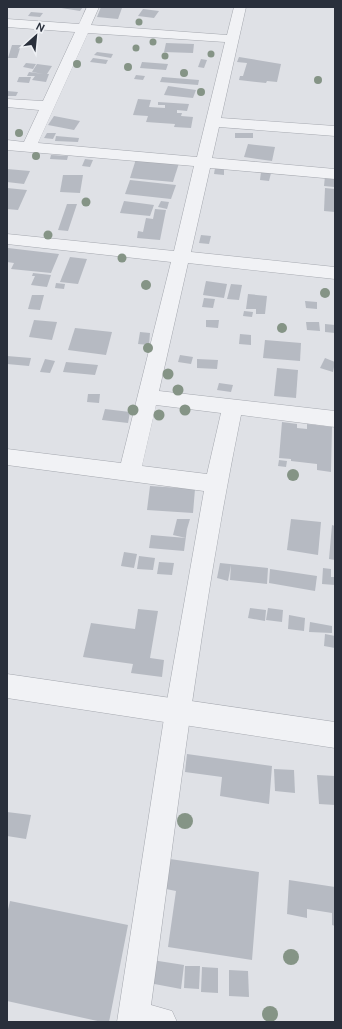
<svg xmlns="http://www.w3.org/2000/svg" width="342" height="1029" font-family="Ubuntu,sans-serif">
<rect width="100%" height="100%" fill="#dfe1e6"/>
<g fill="#b6bac2">
<path d="M55,7h28l-3,4z"/>
<path d="M101,7h12l9,1 -4,11 -21,-2z"/>
<path d="M143,9l16,2 -5,7 -16,-2z"/>
<path d="M31,12l12,1 -3,4 -12,-1z"/>
<path d="M166,43l28,1 -1,9 -29,-1z"/>
<path d="M12,45h9l-4,13h-9z"/>
<path d="M97,52l16,2 -2,4 -17,-3z"/>
<path d="M239,57l42,7 -4,18 -10,-1 -1,2 -27,-3 1,-4h3l4,-13 -10,-1z"/>
<path d="M93,58l15,2 -2,4 -16,-2z"/>
<path d="M201,59l6,1 -3,8 -6,-1z"/>
<path d="M142,62l26,2 -2,6 -26,-2z"/>
<path d="M26,63l10,1 -3,5 -10,-2z"/>
<path d="M37,64l15,2 -5,8h2l-3,8 -14,-2 3,-4h-8l2,-4 14,2 -11,-2z"/>
<path d="M136,75l9,1 -2,4 -9,-1z"/>
<path d="M19,77h12l-2,6 -12,-1z"/>
<path d="M162,77l37,3 -1,5 -38,-3z"/>
<path d="M168,86l28,4 -3,8 -29,-3z"/>
<path d="M7,91l11,1 -2,4h-9z"/>
<path d="M138,99l13,1 -2,7 16,1v-3h-7v-3l31,2 -2,7 -10,-1v3h5l-1,3 12,1 -2,11 -17,-1 1,-3 -29,-2 2,-6 -15,-1z"/>
<path d="M54,116l26,5 -6,9 -26,-5z"/>
<path d="M47,133h9l-3,6 -9,-1z"/>
<rect x="235" y="133" width="18" height="5"/>
<path d="M56,136l23,2 -1,4 -23,-1z"/>
<path d="M248,144l27,3 -3,14 -28,-4z"/>
<path d="M51,155l17,1 -1,4 -17,-1z"/>
<path d="M85,159l8,1 -3,7 -8,-1z"/>
<path d="M136,159l43,4 -6,19 -43,-4z"/>
<path d="M215,168h9v7l-10,-1z"/>
<path d="M7,169l23,2 -6,13 -17,-2z"/>
<path d="M261,172l10,1 -2,8 -9,-1z"/>
<path d="M63,175h20l-3,18 -20,-1z"/>
<path d="M325,176l10,1 -1,10 -10,-1z"/>
<path d="M130,180l46,5 -5,14 -46,-5z"/>
<path d="M7,188l20,2 -9,20 -11,-1z"/>
<path d="M325,188l10,1v23l-11,-1z"/>
<path d="M124,201l30,4 -4,11 -30,-3z"/>
<path d="M161,201l8,1 -2,7 -9,-2z"/>
<path d="M67,204h10l-9,27 -10,-1z"/>
<path d="M155,209l11,1 -6,30 -23,-2 1,-7 5,1 3,-14 7,1z"/>
<path d="M201,235l10,1 -2,8 -10,-1z"/>
<path d="M8,248l51,6 -8,19 -40,-4 3,-6 -7,-1z"/>
<path d="M70,257l17,2 -9,25 -18,-2z"/>
<path d="M33,273l18,2 -4,12 -16,-2 4,-9h-3z"/>
<path d="M206,281l21,3 -3,14 -21,-3z"/>
<path d="M56,283l9,1 -1,5 -9,-1z"/>
<path d="M231,284l11,1 -3,15 -12,-1z"/>
<path d="M248,294l19,2 -2,18h-9v-5h-10z"/>
<path d="M32,295h12l-4,15 -12,-1z"/>
<path d="M204,298l11,1 -2,9 -11,-1z"/>
<path d="M305,301l12,1v7l-11,-1z"/>
<path d="M244,311l9,1 -1,5 -9,-1z"/>
<path d="M34,320l23,2 -5,18 -23,-3z"/>
<path d="M206,320h13l-1,8 -12,-1z"/>
<path d="M306,322h13l1,9 -13,-1z"/>
<path d="M325,324l10,1v8l-10,-1z"/>
<path d="M75,328l37,4 -6,23 -38,-5z"/>
<path d="M140,332l10,1 -1,12 -11,-1z"/>
<path d="M240,334l11,1v10l-12,-1z"/>
<path d="M265,340l36,3 -1,18 -37,-3z"/>
<path d="M180,355l13,2 -2,7 -13,-2z"/>
<path d="M7,356l24,2 -2,8 -22,-2z"/>
<path d="M325,358l10,4 -2,10 -13,-4z"/>
<path d="M45,359l10,2 -5,12 -10,-1z"/>
<path d="M197,359l21,1 -1,9 -20,-1z"/>
<path d="M66,362l32,3 -3,10 -32,-3z"/>
<path d="M277,368l21,2 -2,28 -22,-2z"/>
<path d="M219,383l14,2 -2,7 -14,-2z"/>
<path d="M88,394h12l-1,9 -12,-1z"/>
<path d="M105,409l25,3 -2,11 -26,-3z"/>
<path d="M282,422l15,2v4l10,1v-5l25,3 -1,45 -14,-2v-6l-26,-3v-2l-12,-1z"/>
<path d="M279,460l8,1 -1,6 -8,-1z"/>
<path d="M150,486l45,3 -2,24 -46,-3z"/>
<path d="M177,519h13l-3,10 -3,22 -35,-3 2,-13 35,3 -13,-3z"/>
<path d="M291,519l30,3 -3,33 -31,-5z"/>
<path d="M332,525l3,1v34l-6,-1z"/>
<path d="M124,552l13,2 -3,14 -13,-2z"/>
<path d="M139,556l16,2 -2,12 -16,-1z"/>
<path d="M159,562l15,1 -2,12 -15,-1z"/>
<path d="M220,563l48,5 -1,16 -37,-4 1,-15 -3,16 -11,-3z"/>
<path d="M323,568l8,1v8h4v8l-13,-1z"/>
<path d="M270,569l47,7 -2,15 -46,-8z"/>
<path d="M250,608l16,2 -1,11 -17,-3z"/>
<path d="M268,608l15,2 -1,12 -16,-2z"/>
<path d="M138,609l20,2 -8,47 14,2 -2,17 -31,-4 2,-9 -50,-7 8,-34 44,6z"/>
<path d="M289,615l16,3 -1,13 -16,-2z"/>
<path d="M310,622l22,4v7l-23,-1z"/>
<path d="M325,634l10,2v12l-11,-2z"/>
<path d="M187,754l85,12 -3,38 -49,-8 2,-19 -37,-5z"/>
<path d="M274,769l20,1 1,23 -20,-2z"/>
<path d="M317,775l18,1v29l-16,-1z"/>
<path d="M7,812l24,3 -5,24 -19,-3z"/>
<path d="M170,859l89,13 -7,88 -84,-13 8,-56 -10,-2z"/>
<path d="M289,880l46,7v39l-3,-1v-12l-25,-4v9l-20,-4z"/>
<path d="M10,901l118,24 -19,97h-7l-95,-21v-87z"/>
<path d="M152,960l32,5 -3,24 -32,-6z"/>
<path d="M185,966h15l-1,23 -15,-1z"/>
<path d="M202,967l16,1v25l-17,-1z"/>
<path d="M229,970l19,1 1,26 -20,-1z"/>
</g>
<g fill="none" stroke-linecap="round" stroke-linejoin="round">
<g stroke="#a5a8af" stroke-width="1">
<path id="minor" d="M87,7h12l-8,18 136,10 7,-28h12l-25,111 114,8v10l-116,-9 -7,31 123,11v10l-125,-11 -19,84 144,15v12l-147,-16 -29,128 176,20v16l-94,-12c-40,195 -63,393 -90,590l21,6 5,11h-60l48,-310 39,-221 -197,-26v-16l114,14 50,-201 -164,-18v-10l167,17 20,-85 -187,-16v-10l17,2 15,-32 -32,-3v-8l36,2 32,-69 -68,-5v-8l72,5zM88,33l137,9 -28,115 -159,-14zM156,405l65,8 -14,61 -65,-8z"/>
</g>
<g stroke="#a5a8af" stroke-width="1">
<path id="tertiary" d="M7,674l328,48v26l-328,-50z"/>
</g>
<use href="#minor" fill="#f1f2f5" fill-rule="evenodd"/>
<use href="#tertiary" fill="#f1f2f5" fill-rule="evenodd"/>
</g>
<g fill="#859486">
<circle cx="139" cy="22" r="3.5"/>
<circle cx="99" cy="40" r="3.5"/>
<circle cx="153" cy="42" r="3.5"/>
<circle cx="136" cy="48" r="3.5"/>
<circle cx="211" cy="54" r="3.5"/>
<circle cx="165" cy="56" r="3.5"/>
<circle cx="77" cy="64" r="4"/>
<circle cx="128" cy="67" r="4"/>
<circle cx="184" cy="73" r="4"/>
<circle cx="318" cy="80" r="4"/>
<circle cx="201" cy="92" r="4"/>
<circle cx="19" cy="133" r="4"/>
<circle cx="36" cy="156" r="4"/>
<circle cx="86" cy="202" r="4.5"/>
<circle cx="48" cy="235" r="4.5"/>
<circle cx="122" cy="258" r="4.5"/>
<circle cx="146" cy="285" r="5"/>
<circle cx="325" cy="293" r="5"/>
<circle cx="282" cy="328" r="5"/>
<circle cx="148" cy="348" r="5"/>
<circle cx="168" cy="374" r="5.5"/>
<circle cx="178" cy="390" r="5.5"/>
<circle cx="133" cy="410" r="5.5"/>
<circle cx="185" cy="410" r="5.5"/>
<circle cx="159" cy="415" r="5.5"/>
<circle cx="293" cy="475" r="6"/>
<circle cx="185" cy="821" r="8"/>
<circle cx="291" cy="957" r="8"/>
<circle cx="270" cy="1014" r="8"/>
</g>
<rect width="342" height="1029" fill="none" stroke="#292f3b" stroke-width="16"/>
<g transform="translate(36 36) rotate(27)" stroke="#eef0f4" stroke-width="3" paint-order="stroke">
<path d="M0-3L7 15L0 10L-7 15Z" fill="#292f3b"/>
<text y="-6" font-size="11" font-weight="bold" text-anchor="middle" fill="#292f3b">N</text>
</g>
</svg>
